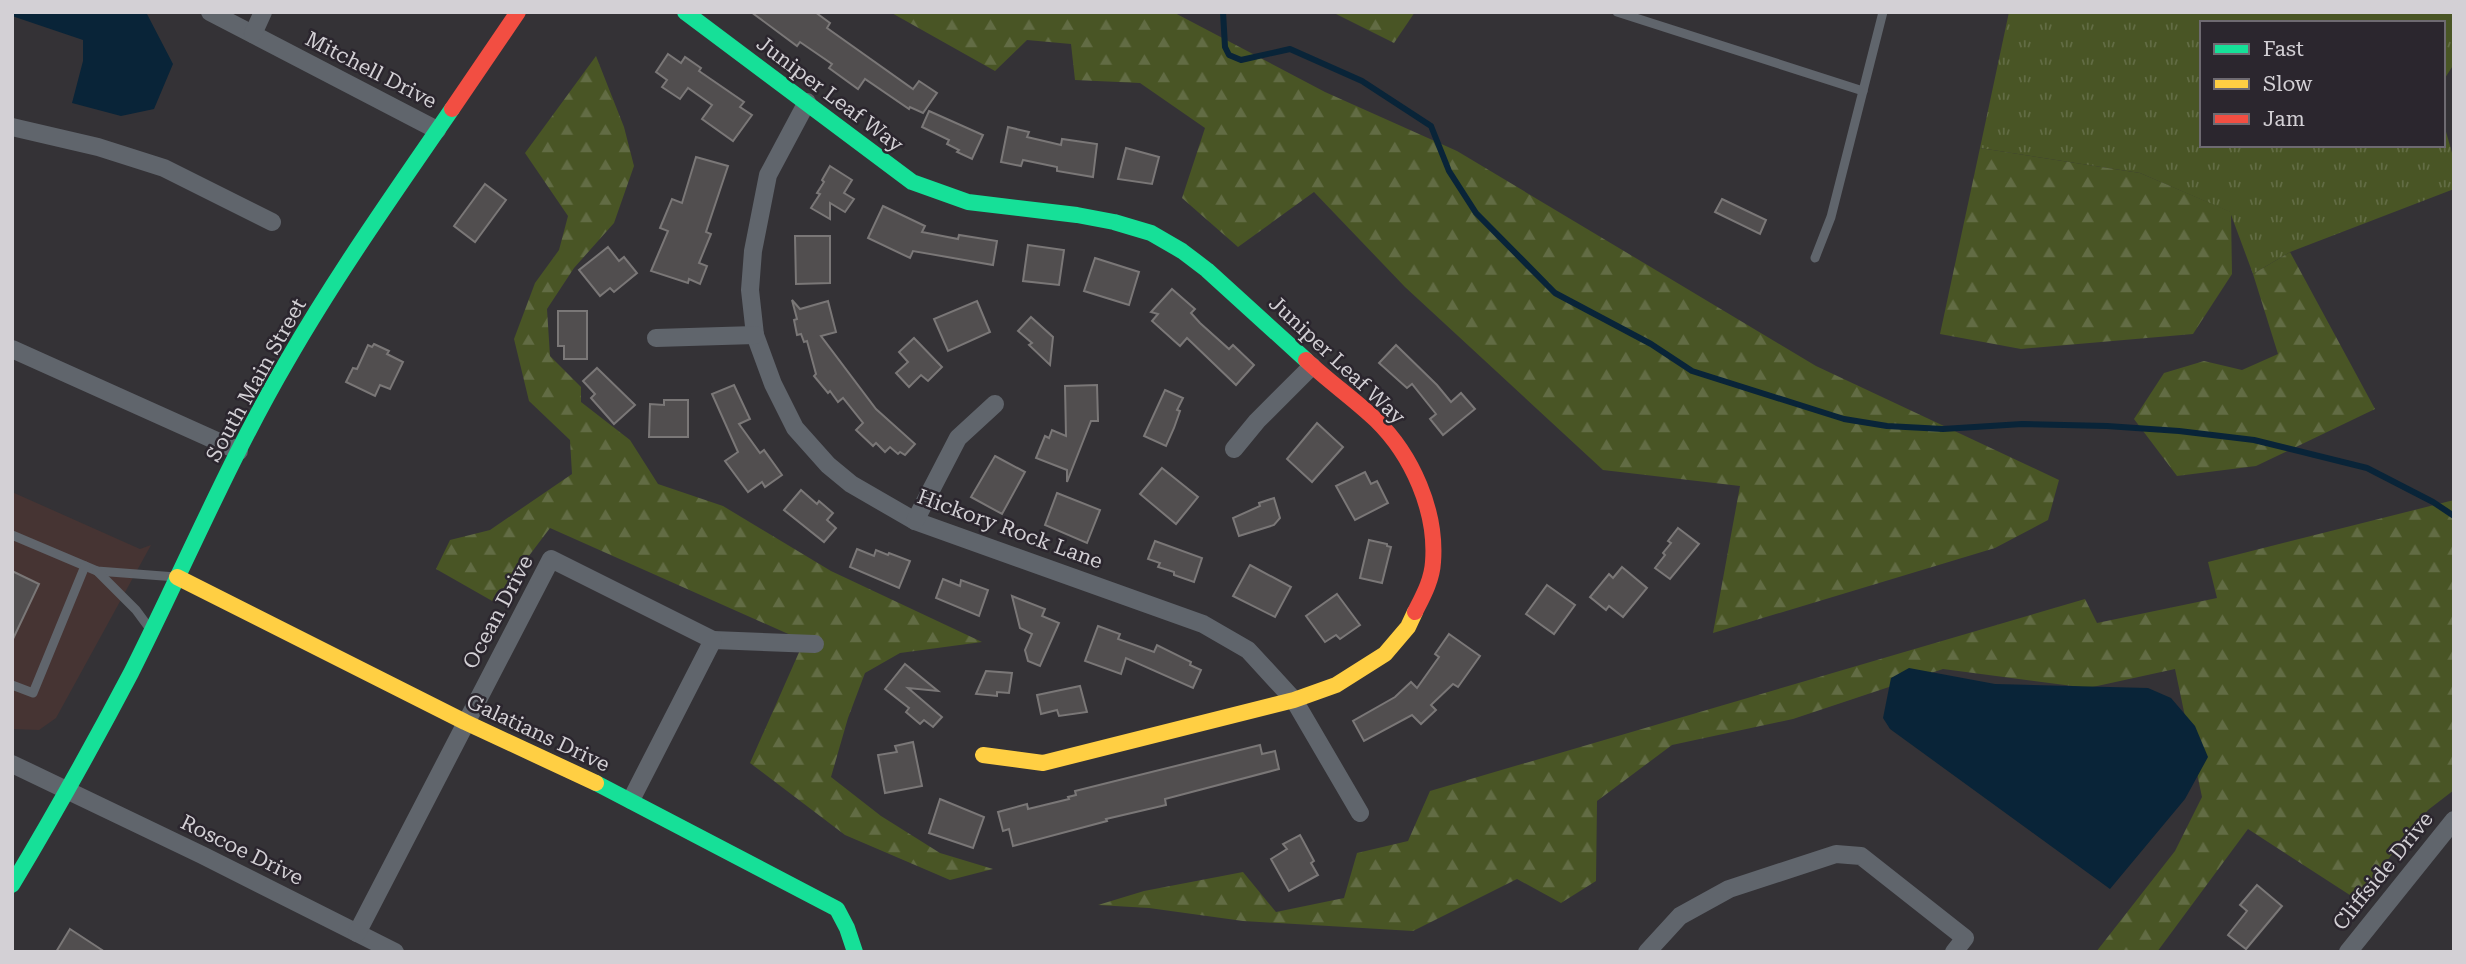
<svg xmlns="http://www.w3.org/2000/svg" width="2466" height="964" font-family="'Roboto Serif',serif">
<defs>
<pattern id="grass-tufts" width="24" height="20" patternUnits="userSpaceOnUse" patternTransform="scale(1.75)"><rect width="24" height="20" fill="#495525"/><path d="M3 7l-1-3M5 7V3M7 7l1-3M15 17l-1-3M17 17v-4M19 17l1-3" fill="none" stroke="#626c44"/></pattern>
<pattern id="forest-firs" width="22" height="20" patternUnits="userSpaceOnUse" patternTransform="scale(1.75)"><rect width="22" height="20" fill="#495525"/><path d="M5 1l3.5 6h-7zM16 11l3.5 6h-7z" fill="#626c44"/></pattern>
</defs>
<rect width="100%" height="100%" fill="#343236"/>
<path fill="#463433" d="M12,492l128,57 11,-4 -95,173 -17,12 -27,-1z"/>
<path fill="url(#grass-tufts)" d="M2009,12h445v52l-11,17v-58h-241v122h241v-24l11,39v29l-164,63 -37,22 -23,-62 -90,-39 -160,-25z"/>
<g fill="url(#forest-firs)">
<path d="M890,12h283l152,80 132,59 359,215 243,114 -11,40 -53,28 -282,85 27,-147 -137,-16 -198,-183 -91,-95 -76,55 -56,-49 23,-70 -65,-45 -65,-3 -4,-36 -44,-4 -32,31z"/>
<path d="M1332,12h83l-21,31z"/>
<path d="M596,56l28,71 10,39 -20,57 -40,45 -27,41 3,47 31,31v15l49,38 28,44 65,22 108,65 151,71 -82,11 -35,20 -17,45 -17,59 50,39 59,37 53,16 -43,11 -105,-45 -95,-72 54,-122 -254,-113 -56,74 -58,-33 14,-29 40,-10 82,-56 -2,-34 -41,-39 -15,-62 21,-56 24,-33 9,-34 -43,-63z"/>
<path d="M1980,148l160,25 91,39 1,62 -39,60 -172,15 -81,-15z"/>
<path d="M2290,252l85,157 -119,57 -79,10 -43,-57 30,-46 40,-12 38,9 36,-16 -25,-80z"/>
<path d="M2454,500v290l-26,20 -72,89 -108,-70 -91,123h-61l79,-101 27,-54 -27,-128 -87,19 -145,-19 -150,50 -121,26 -75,56 -1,80 -35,22 -44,-24 -104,52 -170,-10 -94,-13 -51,-3 46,-14 99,-19 33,40 68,-14 13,-45 51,-12 22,-50 655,-192 12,24 120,-25 -9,-36z"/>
</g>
<g fill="#092438">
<path d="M12,12l135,2 26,50 -19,45 -33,7 -49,-13 11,-42v-21l-71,-24z"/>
<path d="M1909,668l86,16 153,4 23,10 24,28 13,31 -23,42 -75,90 -220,-160 -7,-11 8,-40z"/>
</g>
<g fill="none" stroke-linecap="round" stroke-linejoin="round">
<path stroke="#092438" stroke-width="6" d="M1223,12l2,35 4,8 12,5 49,-11 72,32 69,45 18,45 27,42 79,80 96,51 41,27 152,48 43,7 56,3 79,-5 85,2 72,5 75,9 113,28 66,34 21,14"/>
</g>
<g fill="#514e4f" stroke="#7a7777" stroke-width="2">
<path d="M751,12h64l15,11 -3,5 86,61 6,-8 18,12 -14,20 -13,-6 -1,2 -44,-30 -7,10 -29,-21 3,-4 -32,-22 -3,4z"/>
<path d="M668,54l13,9 4,-6 16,11 -2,3 45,31 -4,5 12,8 -19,26 -31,-22 10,-14 -24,-17 -8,11 -18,-12 5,-7 -11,-8z"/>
<path d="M929,111l54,24 -11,24 -15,-7 2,-2 -12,-6 2,-4 -27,-13z"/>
<path d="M1008,127l21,5 -2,5 34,8 1,-6 35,5 -4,33 -36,-6v-4l-34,-7 -2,6 -20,-4z"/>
<path d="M1126,148l33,9 -7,27 -34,-5z"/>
<path d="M696,157l32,9 -22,66 5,2 -12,29 8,3 -7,18 -11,-5 -1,4 -37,-12 17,-40 -8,-3 12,-29 10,4z"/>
<path d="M830,166l22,14 -8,13 10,6 -9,13 -15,-9v16l-19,-11 9,-14 -3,-1 7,-11 -2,-2z"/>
<path d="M485,184l21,16 -31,42 -21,-16z"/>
<path d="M1722,199l44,21 -6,14 -45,-22z"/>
<path d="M883,206l42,20 -3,6 36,7 1,-4 38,6 -4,24 -80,-14 -3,7 -42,-20z"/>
<path d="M795,236h35v47l-34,1z"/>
<path d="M1028,245l36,5 -5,35 -36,-4z"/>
<path d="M608,247l11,14 5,-4 13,16 -23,19 -4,-4 -10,8 -21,-26z"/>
<path d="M1095,258l44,14 -10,33 -45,-14z"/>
<path d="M1172,289l23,20 -4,4 9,10 29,26 4,-4 21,20 -18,20 -49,-47 -7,8 -28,-25 6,-7 -7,-2z"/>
<path d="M792,300l8,9 28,-8 8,31 -15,4 55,73 39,35 -10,11 -5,-3 -2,2 -8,-7 -5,5 -9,-9 -3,3 -17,-16 7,-7 -20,-25 -5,4 -8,-11 -2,2 -14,-17 2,-2 -9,-33 -3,1 -3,-8 -4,1 -3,-15 3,-1z"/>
<path d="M977,301l13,31 -42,19 -14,-32z"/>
<path d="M558,311h29v48h-23v-13h-6z"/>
<path d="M1031,317l22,20 -3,28 -21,-20 3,-2 -14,-12z"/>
<path d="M914,338l28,29 -14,14 -7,-6 -12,12 -13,-14 12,-11 -9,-10z"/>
<path d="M374,344l15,7 -2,3 16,8 -13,27 -10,-4 -5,11 -29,-14 7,-14 4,1 11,-24 4,2z"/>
<path d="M1396,345l41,40 14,17 10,-9 14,16 -32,26 -13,-16 6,-5 -24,-30 -5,4 -28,-25z"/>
<path d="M597,368l38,37 -21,19 -23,-26 4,-4 -12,-13z"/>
<path d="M734,385l16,34 -11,5 21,29 4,-3 18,25 -17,12 -3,-5 -14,10 -23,-31 13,-9 -26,-58z"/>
<path d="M1097,385l1,36h-7l-24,61v-12l-31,-12 9,-22 4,2 3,-8 14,6 -1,-50z"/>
<path d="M1165,390l18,8 -6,12 3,1 -6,17 -8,18 -22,-10z"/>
<path d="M664,400h24v37h-39l1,-33 14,1z"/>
<path d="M1317,423l26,24 -31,35 -25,-23z"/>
<path d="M995,456l30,16 -23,42 -31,-17z"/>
<path d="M1162,468l36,29 -22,27 -36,-30z"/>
<path d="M1365,472l6,12 6,-3 11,22 -33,17 -19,-34z"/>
<path d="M801,490l16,14 2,-3 14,12 -6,7 9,8 -12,14 -40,-32z"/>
<path d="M1057,493l43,17 -13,33 -42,-18z"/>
<path d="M1274,498l6,20 -6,7 -35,11 -6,-18 27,-12 -1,-3z"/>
<path d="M1678,528l21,16 -29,35 -15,-11 10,-13 -2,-2 8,-10 -3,-2z"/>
<path d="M1369,540l18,4v2l4,1 -9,36 -22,-5z"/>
<path d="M1155,541l47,17 -8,24 -20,-7v-3l-16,-5 2,-4 -12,-4z"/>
<path d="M857,549l17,7 2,-6 12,5 1,-2 21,8 -11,27 -49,-21z"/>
<path d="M1250,565l41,22 -16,30 -42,-21z"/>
<path d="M1622,567l25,21 -24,29 -14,-11 -3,4 -16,-13 19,-23 4,4z"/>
<path d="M12,571l27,13 -27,57z"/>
<path d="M943,579l17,7 1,-6 27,10 -9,26 -43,-18z"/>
<path d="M1547,585l28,20 -21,29 -28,-20z"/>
<path d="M1337,594l23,31 -20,14 -4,-4 -11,7 -19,-26z"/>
<path d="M1012,596l33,13 -3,7 17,7 -19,43 -12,-5 -3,-11 7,-16 -12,-6z"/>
<path d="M1098,626l22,8 -2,5 36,13 3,-7 34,17 -1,3 11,5 -8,18 -67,-30 -5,16 -36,-13z"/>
<path d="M1449,634l31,22 -22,31 -5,-3 -22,21 5,5 -15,14 -9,-9 -48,26 -11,-20 42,-24 16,-15 6,6 22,-31 -4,-3z"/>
<path d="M905,664l33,27 -30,-3 34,29 -9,10 -9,-7 -4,4 -14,-12 3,-4 -24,-19z"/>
<path d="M986,671l26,2 -3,20 -12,-1v4l-21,-2z"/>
<path d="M1080,686l7,26 -28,4 -2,-6 -16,4 -4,-19z"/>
<path d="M913,742l9,44 -37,7 -7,-38 19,-3 -2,-6z"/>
<path d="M1260,745l2,9 13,-3 4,18 -114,30 1,6 -60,14 1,2 -94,25 -4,-17 -6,2 -5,-19 29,-8 1,5 41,-10 -1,-2 8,-2 -1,-4z"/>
<path d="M940,799l44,18 -11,31 -44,-15z"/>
<path d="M1300,835l14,26 -3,2 7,12 -29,16 -18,-32 16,-10 -4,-5z"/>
<path d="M2257,885l25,21 -36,43 -18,-14 19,-24 -7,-6z"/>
<path d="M70,929l35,23h-49z"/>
</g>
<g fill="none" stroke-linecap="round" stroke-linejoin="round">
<g stroke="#60656c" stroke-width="9">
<path d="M1617,12l246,79"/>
<path d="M1815,258l16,-41 52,-205"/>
<path d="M12,535l85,36 79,6"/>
<path d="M97,571l39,39 14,19"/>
<path d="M12,685l21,8 52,-127"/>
</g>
<g stroke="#60656c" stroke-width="18">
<path d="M210,12l227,118"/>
<path d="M253,34l10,-22"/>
<path d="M807,102l-39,73 -15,76 -3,39 5,45 18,49 22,44 33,37 23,19 64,37 288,103 45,26 46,50 66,113"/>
<path d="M12,127l86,20 66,21 108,54"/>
<path d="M656,338l99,-3"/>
<path d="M12,349l227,102"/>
<path d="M1234,449l23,-28 55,-55"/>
<path d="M915,521l43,-83 37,-34"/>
<path d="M713,640l102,4"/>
<path d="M12,764l190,91 193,97"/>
<path d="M357,933l194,-374 162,81 -82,160"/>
<path d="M1647,952l33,-36 49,-27 107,-35 25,2 104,82 -11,14"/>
<path d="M2348,952l106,-132"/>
</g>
<g stroke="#16e098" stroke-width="16">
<path d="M685,12l227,170 56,20 109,13 37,7 37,11 31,18 25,19 99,90"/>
<path d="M596,783l241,126 10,19 8,24"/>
<path d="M12,885c42,-70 81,-140 119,-212 52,-103 97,-211 156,-312 50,-87 108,-169 165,-252"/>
</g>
<g stroke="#ffcf43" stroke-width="16">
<path d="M177,577l288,145 131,61"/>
<path d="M983,755l60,8 251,-63 42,-15 49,-31 23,-27 7,-15"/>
</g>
<g stroke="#f24e42" stroke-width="16">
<path d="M452,109l66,-97"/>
<path d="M1306,360c22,21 48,39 70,60 36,35 61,91 57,142 -1,18 -10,34 -18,50"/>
</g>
</g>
<g text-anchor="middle" stroke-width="5" stroke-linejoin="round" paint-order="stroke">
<g font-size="21" fill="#d3d0d5" stroke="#2b262e">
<text transform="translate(371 70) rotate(27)" y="7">Mitchell Drive</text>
<text transform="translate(830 94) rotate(37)" y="7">Juniper Leaf Way</text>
<text transform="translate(1337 360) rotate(43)" y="7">Juniper Leaf Way</text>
<text transform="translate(256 380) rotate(-61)" y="7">South Main Street</text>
<text transform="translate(1010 529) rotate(20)" y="7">Hickory Rock Lane</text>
<text transform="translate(498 612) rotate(-62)" y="7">Ocean Drive</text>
<text transform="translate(538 733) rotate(25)" y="7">Galatians Drive</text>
<text transform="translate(242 850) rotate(26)" y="7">Roscoe Drive</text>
<text transform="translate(2383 871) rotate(-51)" y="7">Cliffside Drive</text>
</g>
</g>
<rect width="2466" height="964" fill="none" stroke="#d3d0d5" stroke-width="28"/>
<rect x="2200" y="21" width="245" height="126" fill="#2b262e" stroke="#6e6a71" stroke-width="2"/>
<rect x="2214" y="44" width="35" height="10" fill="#16e098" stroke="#6e6a71" stroke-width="2"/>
<text x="2263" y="56" font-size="21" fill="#d3d0d5">Fast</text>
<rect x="2214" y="79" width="35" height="10" fill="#ffcf43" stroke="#6e6a71" stroke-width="2"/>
<text x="2263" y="91" font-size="21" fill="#d3d0d5">Slow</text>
<rect x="2214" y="114" width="35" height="10" fill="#f24e42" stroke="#6e6a71" stroke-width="2"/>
<text x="2263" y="126" font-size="21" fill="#d3d0d5">Jam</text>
</svg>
